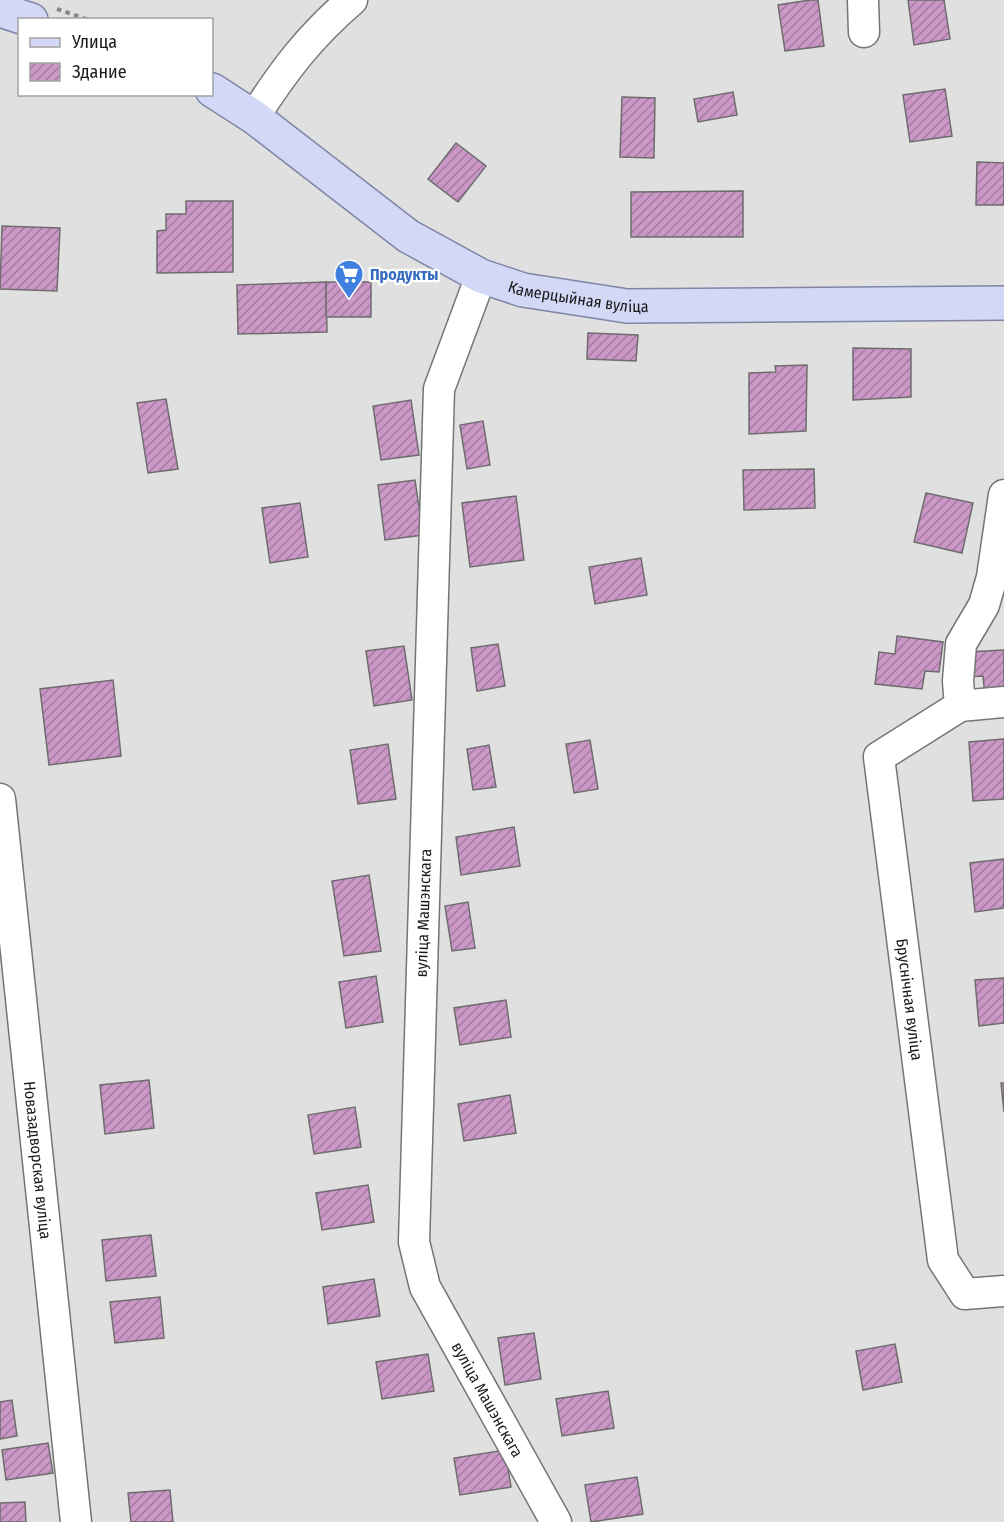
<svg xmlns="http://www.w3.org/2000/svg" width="1004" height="1522" font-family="'Fira Sans Condensed',sans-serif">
<defs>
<pattern id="building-hatch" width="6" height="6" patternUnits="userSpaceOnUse" patternTransform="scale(1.5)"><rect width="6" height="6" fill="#cb97c7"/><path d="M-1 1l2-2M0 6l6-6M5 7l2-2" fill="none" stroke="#a47aa1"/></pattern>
</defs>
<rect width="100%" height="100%" fill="#e0e0e1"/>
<g fill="url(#building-hatch)" stroke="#6e6d6e" stroke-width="1.5">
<path d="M810,0h8l6,46 -39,5 -7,-46z"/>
<path d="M908,0h36l6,39 -36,6z"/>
<path d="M945,89l7,47 -42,6 -7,-47z"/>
<path d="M733,92l4,23 -39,7 -4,-23z"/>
<path d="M622,97l33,1 -1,60 -34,-1z"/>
<path d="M456,143l30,23 -28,36 -30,-23z"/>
<path d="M977,162l27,1v42h-28z"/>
<path d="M743,191v46h-112v-45z"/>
<path d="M186,201h47v71l-76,1v-42l9,-1v-16h20z"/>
<path d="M2,226l58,2 -3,63 -57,-2z"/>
<path d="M326,282l1,50 -89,2 -1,-49z"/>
<rect x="326" y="282" width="45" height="35"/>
<path d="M588,333l50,2 -2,26 -49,-2z"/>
<path d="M853,348l58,1v48l-58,3z"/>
<path d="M807,365l-1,66 -57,3v-61l27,-1 -1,-6z"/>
<path d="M166,399l12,70 -30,4 -11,-70z"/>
<path d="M411,400l8,55 -38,5 -8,-54z"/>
<path d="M483,421l7,44 -23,4 -7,-44z"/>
<path d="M814,469l1,39 -71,2 -1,-40z"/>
<path d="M415,480l8,55 -38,5 -7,-55z"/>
<path d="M926,493l47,10 -11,50 -48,-11z"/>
<path d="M516,496l8,64 -54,7 -8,-64z"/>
<path d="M300,503l8,54 -38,6 -8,-55z"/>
<path d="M641,558l6,37 -52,9 -6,-37z"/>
<path d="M897,636l46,6 -4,30 -14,-1 -3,18 -47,-5 4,-32 16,2z"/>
<path d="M498,644l7,42 -28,5 -6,-43z"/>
<path d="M404,646l8,54 -38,6 -8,-55z"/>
<path d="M1004,650v45l-19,1 -2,-20 -15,1 -1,-25z"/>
<path d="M113,680l8,76 -72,9 -9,-76z"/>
<path d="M1004,739v60l-31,2 -4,-59z"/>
<path d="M590,740l8,49 -24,4 -8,-49z"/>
<path d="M388,744l8,55 -38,5 -8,-54z"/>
<path d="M489,745l7,42 -23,3 -6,-41z"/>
<path d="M514,827l6,39 -59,9 -5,-38z"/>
<path d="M1004,859v49l-29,4 -5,-49z"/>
<path d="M369,875l12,76 -37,5 -12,-75z"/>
<path d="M468,902l7,46 -23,3 -7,-45z"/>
<path d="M376,976l7,46 -37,6 -7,-46z"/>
<path d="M1004,978v45l-25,3 -4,-46z"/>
<path d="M506,1000l5,37 -51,8 -6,-37z"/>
<path d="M149,1080l5,48 -49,6 -5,-49z"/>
<path d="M1001,1083h3v29z"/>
<path d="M510,1095l6,38 -52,8 -6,-37z"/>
<path d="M355,1107l6,40 -47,7 -6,-39z"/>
<path d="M368,1185l6,37 -52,8 -6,-37z"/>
<path d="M151,1235l5,41 -50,5 -4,-41z"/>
<path d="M374,1279l6,37 -52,8 -5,-37z"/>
<path d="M160,1297l4,41 -49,5 -5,-41z"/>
<path d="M534,1333l7,46 -36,6 -7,-47z"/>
<path d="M895,1344l7,38 -39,8 -7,-39z"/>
<path d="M428,1354l6,37 -52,8 -6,-37z"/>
<path d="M608,1391l6,37 -52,8 -6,-37z"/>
<path d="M12,1400l5,36 -17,3v-37z"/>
<path d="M48,1443l5,30 -47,7 -4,-30z"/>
<path d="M505,1450l6,37 -51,8 -6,-37z"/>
<path d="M637,1477l6,37 -52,8 -6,-37z"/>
<path d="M170,1490l3,32h-42l-3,-29z"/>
<path d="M25,1502l1,20h-26v-19z"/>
</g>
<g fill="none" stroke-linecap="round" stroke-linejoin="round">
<g stroke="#757577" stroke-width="33">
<g id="minor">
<path d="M863,0l1,32"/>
<path d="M254,117c30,-47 56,-81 98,-117"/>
<path id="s1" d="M481,276l-42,113 -25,853 11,45 131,235"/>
<path d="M1004,495l-12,82 -8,28 -23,39 -3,37 2,25 44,-4"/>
<path id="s2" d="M960,706l-81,51 64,503 22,34 39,-3"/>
<path id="s3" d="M0,799l76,723"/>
</g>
</g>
<g stroke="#7f85a5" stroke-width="36">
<g id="major">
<path d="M0,10l31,10"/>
<path id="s4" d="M212,90l42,27 154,119 73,40 42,14 104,16 377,-3"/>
</g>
</g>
<path stroke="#878787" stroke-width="4" stroke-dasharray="4.5 4.5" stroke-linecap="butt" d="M57,9l32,11"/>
<use href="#minor" stroke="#fff" stroke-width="30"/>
<use href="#major" stroke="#d3d8f6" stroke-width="33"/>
</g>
<defs>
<g id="supermarket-pin" transform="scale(1.5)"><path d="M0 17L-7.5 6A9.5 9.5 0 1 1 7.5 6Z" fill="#3f7fe0" stroke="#fff"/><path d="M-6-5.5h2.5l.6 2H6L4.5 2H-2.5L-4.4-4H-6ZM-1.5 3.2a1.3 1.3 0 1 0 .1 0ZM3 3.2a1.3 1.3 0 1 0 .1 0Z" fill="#fff"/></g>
</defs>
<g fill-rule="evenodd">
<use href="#supermarket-pin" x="349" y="274"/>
</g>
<g text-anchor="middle" stroke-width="4.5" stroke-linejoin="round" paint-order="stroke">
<g font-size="16" font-weight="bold" fill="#366cbe" stroke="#fff" text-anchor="start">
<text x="370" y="280">Продукты</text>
</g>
<g font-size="16" fill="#1a1a1a" stroke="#fff">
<text dy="6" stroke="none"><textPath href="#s4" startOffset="428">Камерцыйная вуліца</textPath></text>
<text transform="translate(423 913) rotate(-88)" y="6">вуліца Машэнскага</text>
<text dy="6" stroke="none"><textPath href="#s2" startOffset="340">Бруснічная вуліца</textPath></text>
<text dy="6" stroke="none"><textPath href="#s3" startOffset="363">Новазадворская вуліца</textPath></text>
<text dy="6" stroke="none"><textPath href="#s1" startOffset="1149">вуліца Машэнскага</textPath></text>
</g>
</g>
<rect x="18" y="18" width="195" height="78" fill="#ffffff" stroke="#a3a3a3" stroke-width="1.5"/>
<rect x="30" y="38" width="30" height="9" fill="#d3d8f6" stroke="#a3a3a3" stroke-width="1.5"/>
<text x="72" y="48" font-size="18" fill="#1a1a1a">Улица</text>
<rect x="30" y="63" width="30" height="18" fill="url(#building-hatch)" stroke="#a3a3a3" stroke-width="1.5"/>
<text x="72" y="78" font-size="18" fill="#1a1a1a">Здание</text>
</svg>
